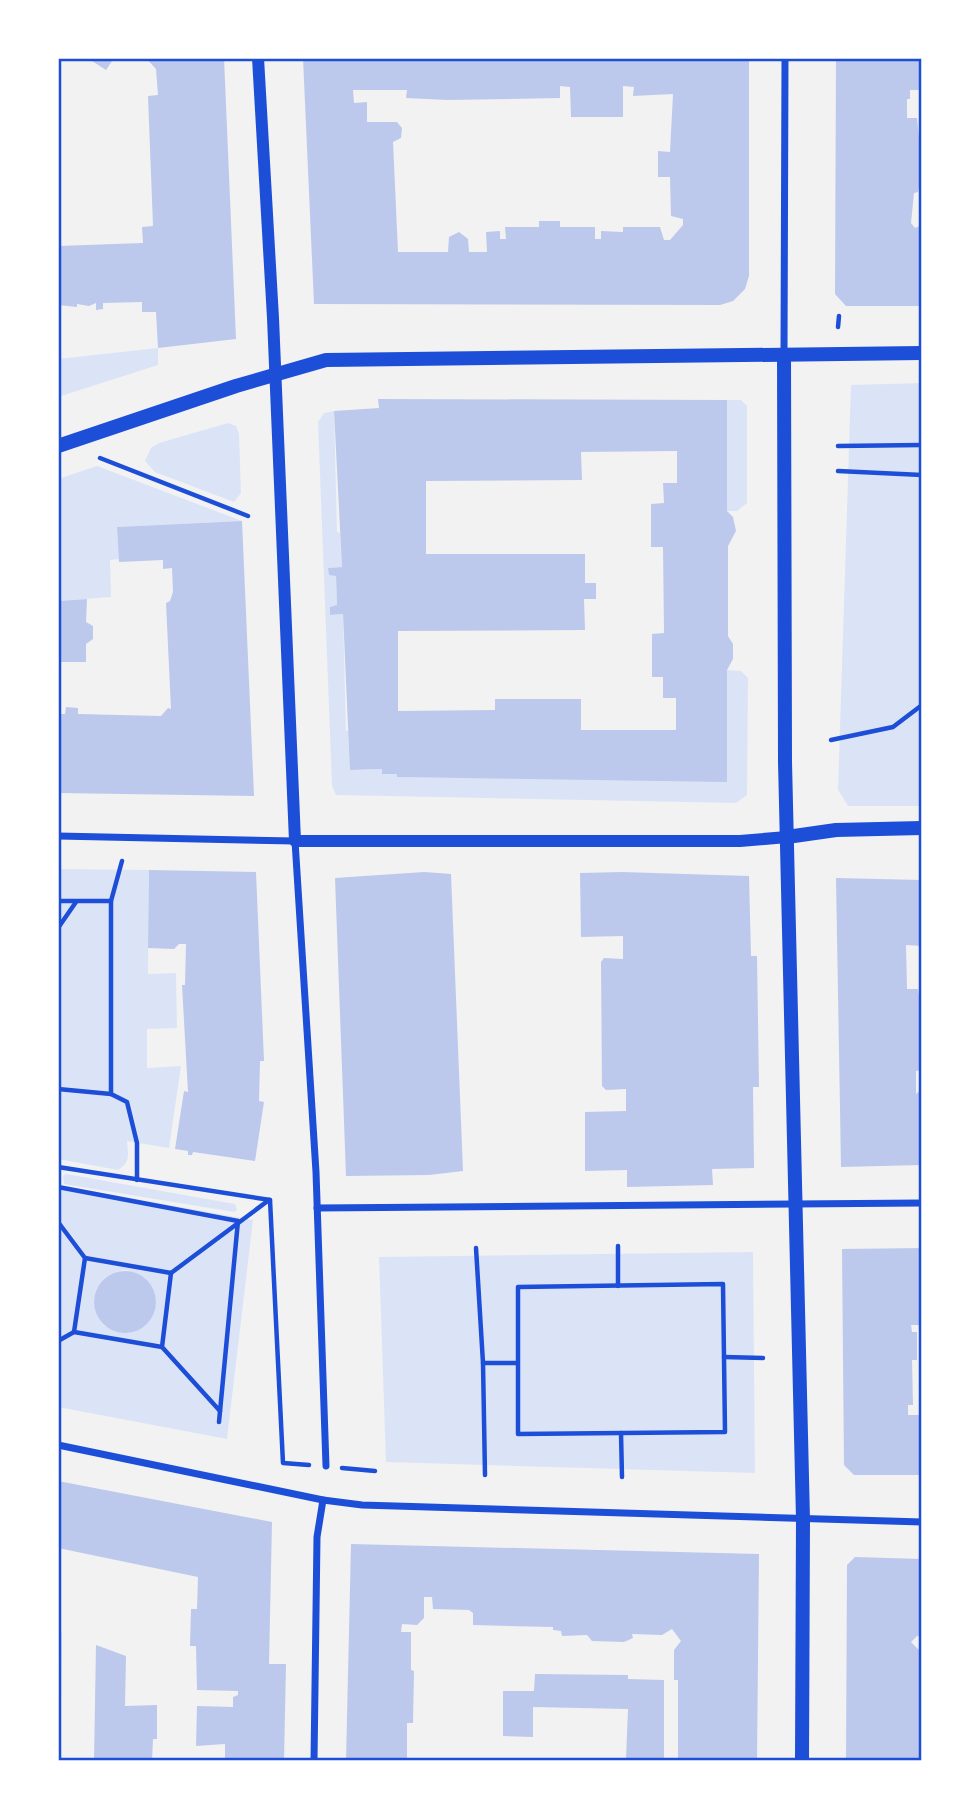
<svg xmlns="http://www.w3.org/2000/svg" width="980" height="1819" font-family="Manrope,sans-serif">
<rect width="100%" height="100%" fill="#f2f2f2"/>
<g fill="#dbe4f7" fill-rule="evenodd">
<path d="M158,348v17l-100,32v-38z"/>
<path d="M922,383v423h-74l-10,-16 13,-405z"/>
<path d="M727,400h14l6,6v97l-10,8h-10z"/>
<path d="M334,411l3,121 3,1 2,34 -14,1 1,6 7,2 1,29 -6,10 12,-1 3,117h3l1,39 32,-1 1,5h14v3l330,4v-111l14,1 7,7 -1,117 -11,8 -400,-8 -4,-9 -14,-364 6,-9z"/>
<path d="M228,423l8,3 3,8 2,59 -7,9 -79,-30 -10,-11 6,-13 8,-5z"/>
<path d="M97,466l145,55 -125,6 2,32 -9,1 1,37 -53,4v-122z"/>
<path d="M58,869l91,1 -1,104 28,-1 1,55 -30,1v39l34,-2 -12,82 -42,-7c1,14 4,21 -9,29l-60,-11z"/>
<path d="M66,1174l169,30 2,6 -3,2 -170,-28 -1,-8z"/>
<path d="M58,1185l195,35 -26,219 -169,-32zM125,1270c57,10 26,87 -22,55 -17,-23 -8,-51 22,-55z"/>
<path d="M753,1252l2,221 -369,-11 -7,-205z"/>
<path d="M58,1632l4,1 -1,70h-3z"/>
</g>
<g fill="#bdc9ec" fill-rule="evenodd">
<path d="M94,58h20l-8,12 -14,-9z"/>
<path d="M146,58h78l12,281 -78,9 -2,-36h-14v-10l-39,1v6l-7,1v-7l-7,3 -12,-2v3l-19,-2v-59l85,-3 -1,-16 11,-1 -5,-130 10,-1 -2,-26z"/>
<path d="M303,58h446v218l-4,13 -12,12 -13,4 -406,-1zM560,86l10,1 1,30h52v-31l11,1 -1,9 40,-2 -3,58 -12,-1v26h12l1,39 12,3v6l-13,15h-6l-4,-13h-37v5l-22,-1v8h-6v-12h-35v-6h-21v6h-34l1,12h-6v-8l-14,1 1,20h-18l-1,-13 -9,-7 -10,5 -1,15h-50l-5,-110 8,-4 1,-10 -5,-6h-30v-20l-13,1 -1,-13h54l-1,8 41,2 113,-2z"/>
<path d="M836,58h86v32h-12v9h-3v19h10l3,30h2l-2,33 -2,11 -4,1 -3,30 4,5 7,-3v81h-76l-11,-12z"/>
<path d="M378,399l349,1v111l6,6 3,14 -8,15v90l5,8v15l-6,11v112l-330,-5v-3h-15v-5l-32,1 -7,-156 -13,1v-8l7,-2 -1,-29 -7,-1 -1,-7 14,-1 -8,-156 45,-3zM677,451v32h-14l1,20 -13,1v43h12l1,86 -12,1v43h11v21h13v32h-95v-31h-86v11l-97,1v-80l187,-1 -1,-31h12v-16h-11v-29h-159v-73l156,-1 -1,-28z"/>
<path d="M242,521l12,275 -196,-3v-79h7l1,-7 12,1v6l83,2 7,-8 3,1 -5,-106 4,-2 3,-9 -1,-24 -9,1v-9l-44,2 -2,-35z"/>
<path d="M87,599l-1,23 7,4v13l-7,5v18h-28v-61z"/>
<path d="M149,870l107,2 8,189h-4l-1,40 5,1 -9,59 -62,-9 -1,3h-4v-4l-13,-2 9,-58 4,1 -6,-107h3l1,-41h-7l-5,5 -26,-1z"/>
<path d="M424,872l27,2 12,297 -34,4 -83,1 -11,-298z"/>
<path d="M622,872l127,4 2,80h6l2,131h-6l1,81 -42,1 1,16 -86,2v-17l-42,1v-59l41,-1v-22l-20,1 -4,-4 -1,-124 3,-4 19,1v-23l-42,1 -1,-64z"/>
<path d="M836,878l86,2v66l-16,-1 1,44h11l2,15 1,66 -5,1v23l6,-5v76l-81,2z"/>
<path d="M922,1248v77h-11l1,7h5v28h-5l1,45h-5v10h14v60h-68l-10,-10 -2,-216z"/>
<circle cx="125" cy="1302" r="31"/>
<path d="M58,1481l214,41 -3,142h17l-2,97h-59v-17l-29,2 1,-40 36,1v-10l5,-2v-4l-41,-1 -1,-44h-6l1,-37h6l1,-32 -140,-29z"/>
<path d="M351,1544l408,10 -2,207 -79,-2v-79h-4v-30l7,-9 -9,-12 -10,6 -30,-1 1,4 -9,4 -32,-1 -5,-6 -25,1 -1,-5 -8,-1v-3l-80,-2v-12l-4,-3 -36,-1 -1,-12h-8v21l-7,7 -15,-1 -1,8h10v38l3,1 -1,52h-6v38h-61z"/>
<path d="M855,1557l67,2v77h-5l-6,6 11,11 -2,108h-74l1,-196z"/>
<path d="M96,1645l30,11 -1,50 32,-1v34h-4l-1,22h-58z"/>
<path d="M535,1674l93,1v4l36,1v79h-38l2,-50 -95,-2v30l-30,-1v-45h31z"/>
<rect x="58" y="1726" width="2" height="19"/>
</g>
<g fill="none" stroke-linecap="round" stroke-linejoin="round">
<g stroke="#1d4ed8" stroke-width="4.5">
<path d="M838,327l1,-11"/>
<path d="M838,446l84,-1"/>
<path d="M100,458l148,58"/>
<path d="M838,471l84,4"/>
<path d="M922,549v47"/>
<path d="M831,740l62,-13 29,-22"/>
<path d="M122,861l-11,40v193l16,8 10,41v37"/>
<path d="M58,901h53"/>
<path d="M58,928l18,-26"/>
<path d="M58,1089l53,5"/>
<path d="M58,1167l212,33"/>
<path d="M58,1187l180,34 -19,201"/>
<path d="M270,1200l13,263 26,2"/>
<path d="M58,1222l27,36 -11,74"/>
<path d="M618,1246v40"/>
<path d="M476,1248l7,115 2,112"/>
<path d="M85,1258l86,15 98,-73"/>
<path d="M171,1273l-9,74 58,64"/>
<path d="M723,1284l2,148 -207,2v-147z"/>
<path d="M58,1341l16,-9 88,15"/>
<path d="M724,1357l39,1"/>
<path d="M483,1363h33"/>
<path d="M621,1433l1,44"/>
<path d="M342,1468l33,3"/>
</g>
<g stroke="#1d4ed8" stroke-width="7">
<path d="M784,354l1,-296"/>
<path d="M58,836l237,5 21,331 10,294"/>
<path d="M317,1208l605,-5"/>
<path d="M58,1445l265,55 39,5 560,17"/>
<path d="M314,1761l3,-224 6,-37"/>
</g>
<path stroke="#1d4ed8" stroke-width="12" d="M258,58l15,260 22,523h445l47,-4"/>
<g stroke="#1d4ed8" stroke-width="14">
<path d="M784,354l1,408 18,757 -1,242"/>
<path d="M58,446l178,-60 90,-26 596,-7"/>
<path d="M787,837l49,-7 86,-2"/>
</g>
</g>
<rect width="980" height="1819" fill="none" stroke="#ffffff" stroke-width="119"/>
<rect x="60" y="60" width="860" height="1699" fill="none" stroke="#1d4ed8" stroke-width="2.5"/>
</svg>
